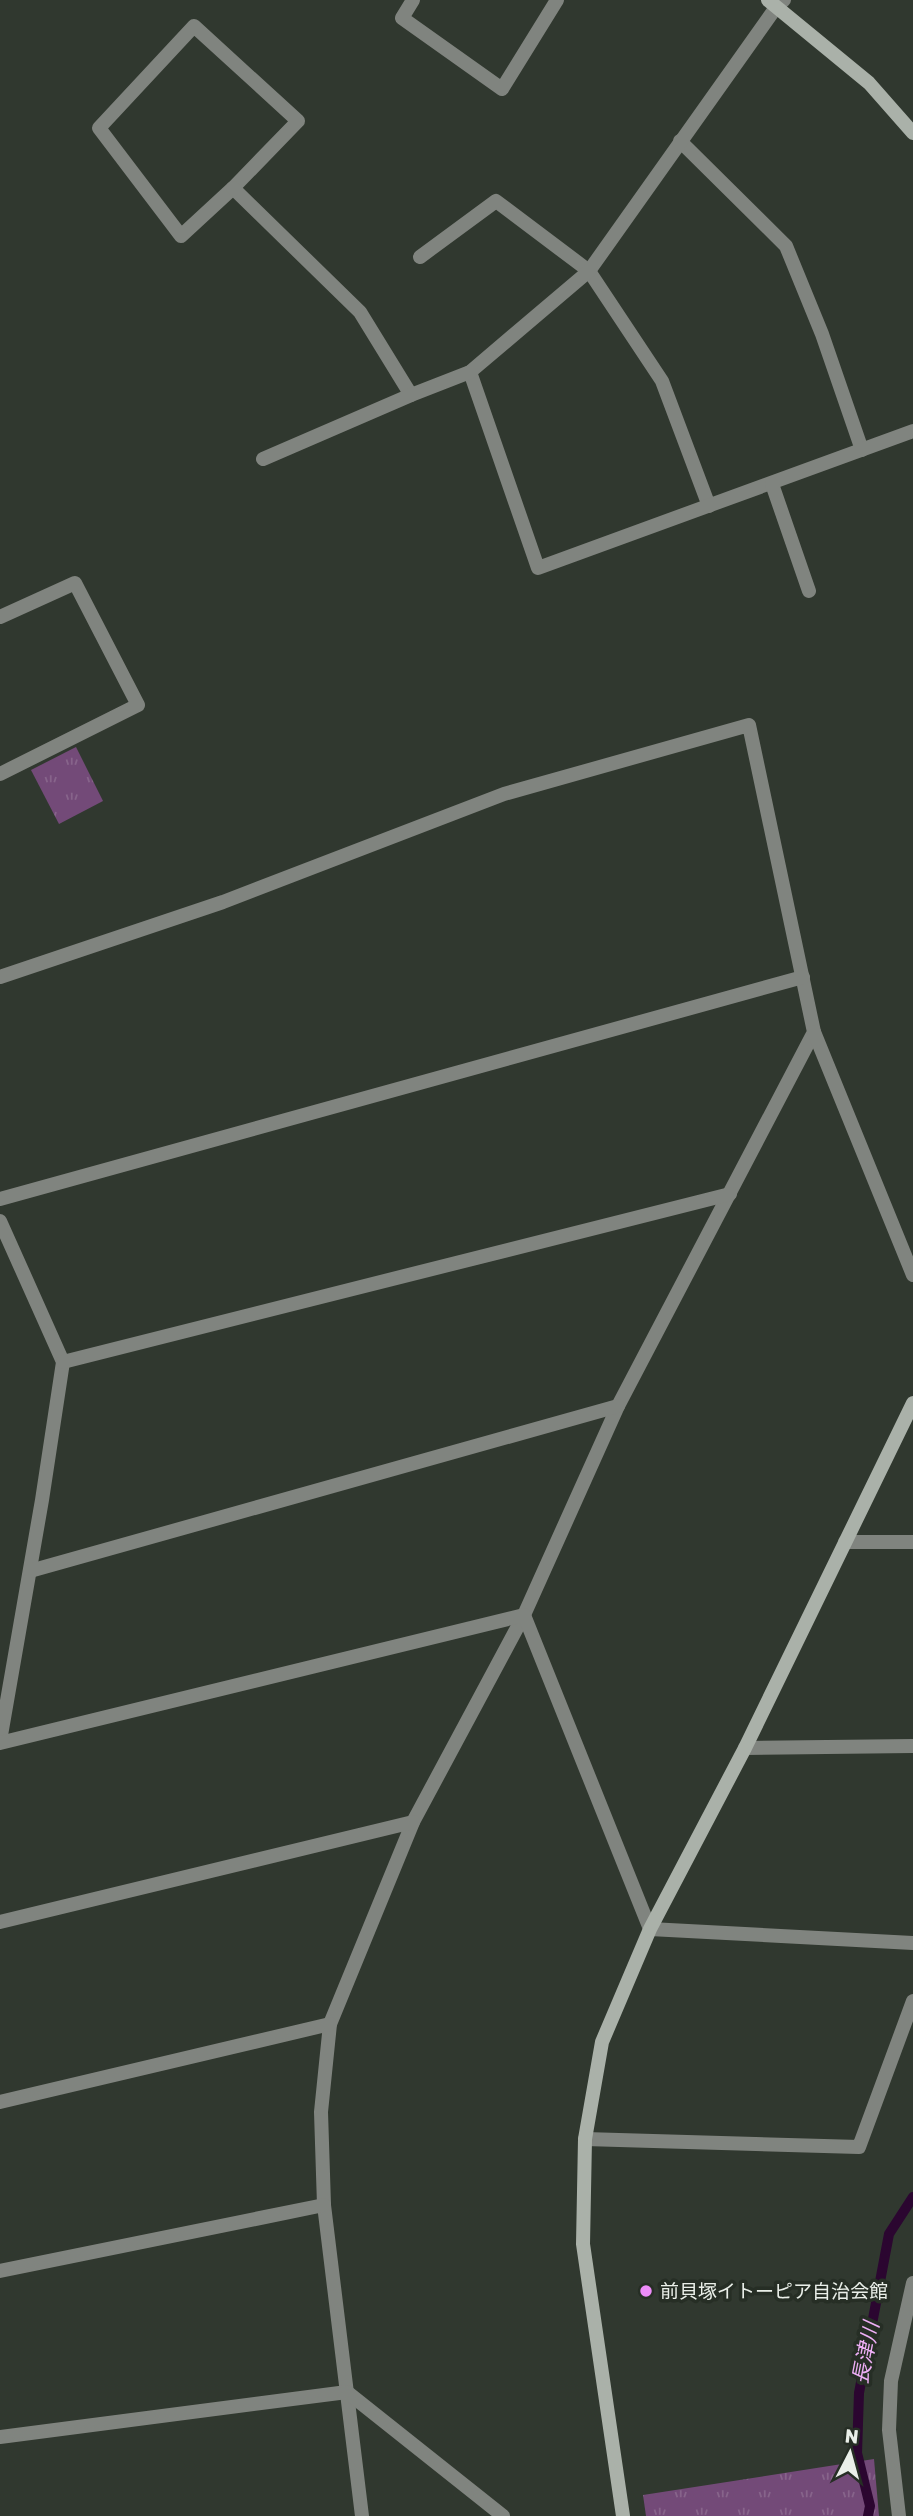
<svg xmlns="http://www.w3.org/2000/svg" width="913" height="2516" font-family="Rubik,'Noto Sans JP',sans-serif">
<defs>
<pattern id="park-tufts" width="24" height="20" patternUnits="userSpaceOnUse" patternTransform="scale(1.75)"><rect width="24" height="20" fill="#734a78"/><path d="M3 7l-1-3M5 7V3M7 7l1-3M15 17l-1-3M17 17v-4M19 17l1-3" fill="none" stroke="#87648b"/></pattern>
</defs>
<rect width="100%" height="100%" fill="#30382f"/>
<g fill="url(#park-tufts)">
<path d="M76,747l27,54 -44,23 -28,-54z"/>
<path d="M874,2459l5,57h-233l-3,-21z"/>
</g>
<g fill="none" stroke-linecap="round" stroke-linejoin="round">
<path stroke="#2b0630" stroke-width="10" d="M868,2516l2,-10 -13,-53 2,-60 30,-159 24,-37"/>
<path stroke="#80847f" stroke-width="14" d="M420,257l76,-56 93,70 73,110 47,125"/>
<g stroke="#80847f" stroke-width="14">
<path d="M413,0l-11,18 100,71 55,-89"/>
<path d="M194,26l104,95 -65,67 -52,48 -82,-108z"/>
<path d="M680,141l106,105 36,88 40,116"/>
<path d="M233,188l127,124 51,83"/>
<path d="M470,372l68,196 375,-137"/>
<path d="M263,459l148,-64 59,-23 119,-101 188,-265 7,-6"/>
<path d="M772,484l37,107"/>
<path d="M0,617l75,-34 63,122 -138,69"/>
<path d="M0,977l223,-75 281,-108 245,-69 65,307 -196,374 -94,209 -111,207 -83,202 -9,88 3,93 38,311"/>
<path d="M814,1032l99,243"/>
<path d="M0,1199l803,-222"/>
<path d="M0,1221l63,141 -21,138 -42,241"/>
<path d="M63,1362l667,-168"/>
<path d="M845,1542h68"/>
<path d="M30,1571l588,-165"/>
<path d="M0,1743l524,-128 126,314 263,14"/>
<path d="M745,1748l168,-2"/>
<path d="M0,1922l413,-100"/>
<path d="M0,2102l330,-78"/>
<path d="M585,2139l274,8 54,-146"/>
<path d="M0,2271l324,-66"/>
<path d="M0,2437l347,-45 156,124"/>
<path d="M899,2516l-10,-86 2,-49 22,-98"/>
</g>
<g stroke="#aab1a9" stroke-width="14">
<path d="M768,0l101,83 44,50"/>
<path d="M623,2516l-40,-272 2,-105 17,-97 48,-113 95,-181 168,-345"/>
</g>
</g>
<circle fill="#ed8cf9" stroke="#262e25" stroke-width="2.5" cx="646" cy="2291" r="7"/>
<g text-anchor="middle" stroke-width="7" stroke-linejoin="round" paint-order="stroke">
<g font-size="19" fill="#eaefe9" stroke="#262e25" text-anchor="start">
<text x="660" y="2298">前貝塚イトーピア自治会館</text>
</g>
<g font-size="21" font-style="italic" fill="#edaef5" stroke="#262e25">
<text transform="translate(866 2353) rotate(-79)" y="7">長津川</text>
</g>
</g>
<g transform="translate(850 2453) rotate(6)" stroke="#262e25" stroke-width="5" paint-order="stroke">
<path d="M0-5L12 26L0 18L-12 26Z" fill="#eaefe9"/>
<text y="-10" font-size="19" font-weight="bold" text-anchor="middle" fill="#eaefe9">N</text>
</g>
</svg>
